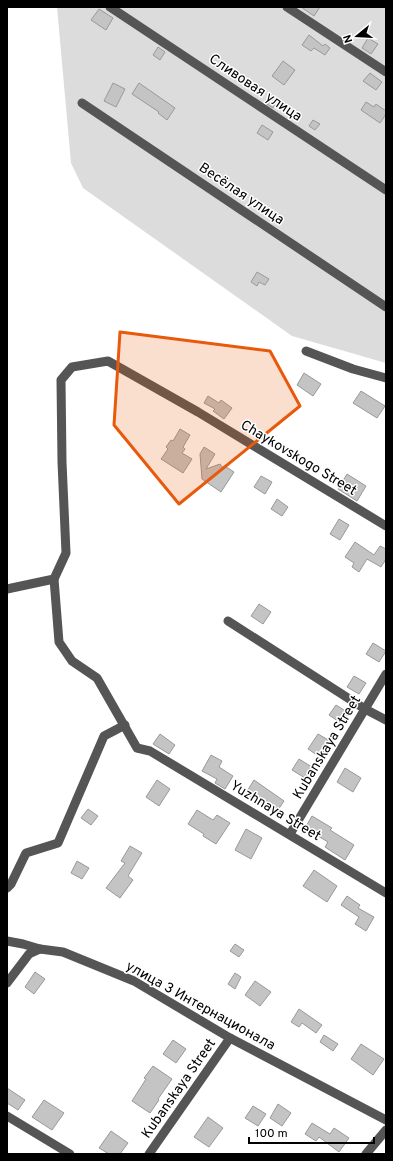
<svg xmlns="http://www.w3.org/2000/svg" width="393" height="1161" font-family="Overpass,sans-serif">
<rect width="100%" height="100%" fill="#fff"/>
<path fill="#dcdcdc" d="M57,7h329v356l-94,-27 -209,-148 -12,-25z"/>
<g fill="#c4c4c4" stroke="#999">
<path d="M301,7h19l-6,9z"/>
<path d="M99,9l14,9 -7,12 -15,-10z"/>
<path d="M309,35l14,11 2,-2 5,4 -5,7 -11,-7 -3,3 -9,-6z"/>
<path d="M368,38l10,6 -7,10 -9,-6z"/>
<path d="M158,47l7,5 -5,8 -7,-5z"/>
<path d="M283,61l12,9 -11,15 -12,-9z"/>
<path d="M370,73l12,9 -6,8 -13,-9z"/>
<path d="M113,83l12,6 -9,18 -12,-6z"/>
<path d="M139,83l36,25 -8,12 -9,-7 1,-1 -27,-18z"/>
<path d="M270,95l8,6 -5,7 -8,-5z"/>
<path d="M366,102l8,5 2,-3 10,7v3l-6,9 -19,-13z"/>
<path d="M313,120l7,4 -5,6 -6,-4z"/>
<path d="M262,125l11,7 -5,8 -11,-7z"/>
<path d="M257,272l12,7 -4,6 -6,-3 -2,4 -6,-4z"/>
<path d="M304,373l17,11 -8,12 -16,-11z"/>
<path d="M361,391l24,15 -8,12 -24,-15z"/>
<path d="M208,396l11,7 2,-3 11,8 -8,11 -11,-8 2,-2 -11,-6z"/>
<path d="M180,429l10,6 -7,12 2,2 -3,4 10,6 -9,14 -22,-14 7,-10 -2,-2 5,-7 2,1z"/>
<path d="M204,447l11,7 -9,15 14,-5 2,3 6,1 6,4 -13,20 -19,-13 -2,-25z"/>
<path d="M347,474l19,12 -9,15 -19,-12z"/>
<path d="M261,476l11,6 -7,12 -11,-7z"/>
<path d="M277,499l11,8 -6,9 -11,-7z"/>
<path d="M339,519l10,6 -9,15 -10,-6z"/>
<path d="M355,542l19,13 6,-9 6,3v10l-5,8 -14,-8 -8,13 -7,-5 2,-4 -9,-6z"/>
<path d="M259,604l12,8 -8,12 -12,-8z"/>
<path d="M373,643l13,8 -7,11 -13,-8z"/>
<path d="M354,676l12,7 -7,11 -12,-7z"/>
<path d="M336,705l13,8 -7,11 -13,-9z"/>
<path d="M160,734l15,11 -6,9 -16,-10z"/>
<path d="M318,734l12,7 -10,16 -12,-8z"/>
<path d="M211,755l11,6 -3,6 14,9 -8,13 -10,-6 2,-4 -15,-8z"/>
<path d="M299,759l13,8 -7,11 -13,-8z"/>
<path d="M345,768l16,10 -8,14 -16,-10z"/>
<path d="M157,780l13,9 -11,17 -13,-9z"/>
<path d="M254,780l30,21 -8,12 -30,-20z"/>
<path d="M88,809l10,7 -7,9 -10,-7z"/>
<path d="M197,810l16,10 4,-5 13,8 -14,21 -13,-8 1,-2 -16,-10z"/>
<path d="M312,816l20,12 -2,2 24,15 -9,15 -20,-13 3,-5 -23,-14z"/>
<path d="M246,829l16,9 -11,21 -16,-9z"/>
<path d="M130,846l12,7 -14,23 5,4 -13,18 -14,-10 19,-25 -4,-2z"/>
<path d="M77,861l12,7 -7,11 -11,-6z"/>
<path d="M314,870l23,16 -10,16 -24,-16z"/>
<path d="M347,896l13,9 -2,3 16,9 -8,14 -11,-7 4,-7 -18,-12z"/>
<path d="M235,944l9,6 -5,7 -9,-6z"/>
<path d="M35,972l10,7 -11,15 -9,-7z"/>
<path d="M235,973l6,4 -6,12 -7,-5z"/>
<path d="M255,981l16,11 -11,14 -15,-11z"/>
<path d="M299,1009l23,16 -6,8 -14,-10 -3,4 -8,-5z"/>
<path d="M324,1035l14,9 -5,7 -13,-9z"/>
<path d="M173,1040l13,9 -10,14 -13,-9z"/>
<path d="M361,1044l23,15 -11,16 -22,-16z"/>
<path d="M153,1066l19,13 -14,20 1,1 -9,13 -18,-12 14,-22 -2,-1z"/>
<path d="M7,1088l18,12 -7,10 -11,-7z"/>
<path d="M44,1100l20,13 -12,17 -20,-13z"/>
<path d="M278,1104l13,9 -9,13 -12,-8z"/>
<path d="M253,1106l13,8 -8,12 -13,-8z"/>
<path d="M208,1117l15,11 -14,19 -15,-10z"/>
<path d="M312,1123l18,11 4,-6 15,10 -10,14 -20,-15 -3,4 -11,-7z"/>
<path d="M111,1131l17,12 -8,11h-11l-10,-6z"/>
</g>
<g fill="none" stroke-linecap="round" stroke-linejoin="round">
<g stroke="#555" stroke-width="9">
<path d="M110,7l276,183"/>
<path d="M287,7l99,65"/>
<path d="M82,103l304,204"/>
<path d="M306,351l47,18 33,9"/>
<path d="M54,579l5,63 13,19 25,17 40,70 13,3 236,142"/>
<path d="M7,589l47,-10 12,-26 -4,-91 -1,-82 11,-13 36,-6 90,51 188,114"/>
<path d="M228,621l137,88 21,11"/>
<path d="M290,834l96,-160"/>
<path d="M7,888l4,-4 15,-31 32,-10 46,-107 21,-11"/>
<path d="M7,941l16,3 17,5"/>
<path d="M7,983l22,-29 11,-5 23,3 71,29 96,57 156,82"/>
<path d="M7,1116l63,38"/>
<path d="M149,1154l81,-116"/>
<path d="M366,1154l20,-24"/>
</g>
</g>
<path fill="#e8590c" fill-opacity="0.2" stroke="#e8590c" stroke-width="3" stroke-linejoin="round" d="M120,332l150,19 30,55 -121,98 -65,-79z"/>
<g text-anchor="middle" stroke-width="3" stroke-linejoin="round" paint-order="stroke">
<g font-size="14" fill="#000" stroke="#fff">
<text transform="translate(256 87) rotate(34)" y="5">Сливовая улица</text>
<text transform="translate(242 193) rotate(34)" y="5">Весёлая улица</text>
<text transform="translate(299 457) rotate(31)" y="5">Chaykovskogo Street</text>
<text transform="translate(326 747) rotate(-59)" y="5">Kubanskaya Street</text>
<text transform="translate(276 810) rotate(31)" y="5">Yuzhnaya Street</text>
<text transform="translate(201 1005) rotate(29)" y="5">улица 3 Интернационала</text>
<text transform="translate(178 1088) rotate(-55)" y="5">Kubanskaya Street</text>
</g>
</g>
<rect width="393" height="1161" fill="none" stroke="#000000" stroke-width="16"/>
<g transform="translate(357 36) rotate(252)" stroke="#ffffff" stroke-width="3" paint-order="stroke">
<path d="M0-3L7 15L0 10L-7 15Z" fill="#000000"/>
<text y="-6" font-size="11" font-weight="bold" text-anchor="middle" fill="#000000">N</text>
</g>
<path d="M249 1137v6h125v-6" fill="none" stroke="#000000" stroke-width="2"/>
<text x="255" y="1137" font-size="12" fill="#000000" stroke="#ffffff" stroke-width="3" paint-order="stroke">100 m</text>
</svg>
